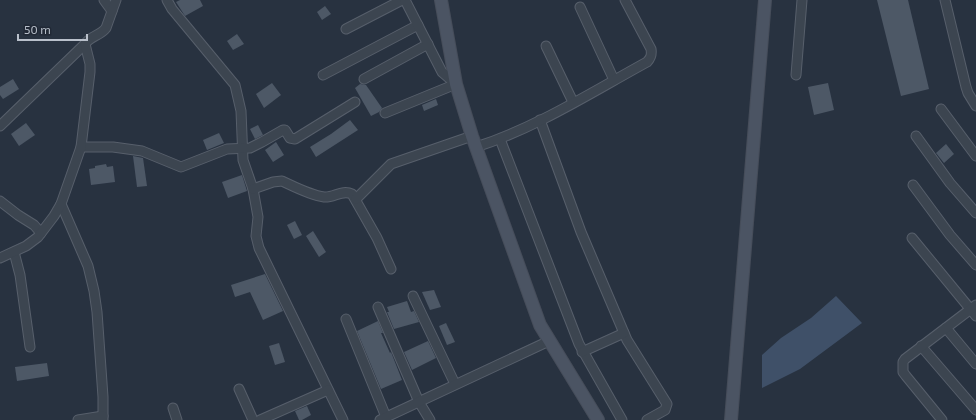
<svg xmlns="http://www.w3.org/2000/svg" width="976" height="420" font-family="'Exo 2',sans-serif">
<rect width="100%" height="100%" fill="#283240"/>
<path fill="#3f5068" d="M836,296l26,27 -62,46 -38,19v-33l19,-17 30,-20z"/>
<g fill="#4d5866">
<path d="M180,0h20l3,6 -18,10 -9,-14z"/>
<path d="M877,0h31l21,89 -28,7z"/>
<path d="M325,6l6,8 -9,6 -5,-8z"/>
<path d="M237,34l7,10 -11,6 -6,-9z"/>
<path d="M13,79l6,10 -16,10 -3,-4v-8z"/>
<path d="M272,83l9,12 -17,13 -8,-14z"/>
<path d="M828,83l6,27 -20,5 -6,-28z"/>
<path d="M360,84l6,1 16,23 -3,4 -8,4 -16,-28z"/>
<path d="M436,99l2,6 -14,6 -2,-6z"/>
<path d="M350,120l8,10 -42,27 -6,-10 21,-13z"/>
<path d="M26,123l9,12 -16,11 -8,-12z"/>
<path d="M258,125l5,10 -8,4 -5,-10z"/>
<path d="M219,133l5,10 -17,7 -4,-10z"/>
<path d="M276,142l8,13 -11,7 -8,-12z"/>
<path d="M946,144l8,10 -10,9 -8,-10z"/>
<path d="M133,156l10,2 4,28 -10,1z"/>
<path d="M106,164l1,3 6,-1 2,16 -24,3 -2,-16 6,-1v-2z"/>
<path d="M242,175l5,16 -19,7 -6,-16z"/>
<path d="M295,221l7,14 -8,4 -7,-14z"/>
<path d="M313,231l13,21 -7,5 -13,-21z"/>
<path d="M265,274l18,37 -20,9 -13,-28 -15,5 -4,-12z"/>
<path d="M434,290l7,17 -11,3 -8,-18z"/>
<path d="M407,301l4,11 3,-1 5,11 -25,7 -7,-17h2l-2,-5z"/>
<path d="M378,321l5,12h-2l9,20 1,-1 11,28 -21,9 -24,-58z"/>
<path d="M446,323l9,19 -8,3 -8,-19z"/>
<path d="M428,341l8,17 -24,12 -8,-18z"/>
<path d="M279,343l6,19 -10,3 -6,-19z"/>
<path d="M47,363l2,13 -32,5 -2,-14z"/>
<path d="M307,406l4,9 -9,5h-3l-4,-9z"/>
</g>
<g fill="none" stroke-linecap="round" stroke-linejoin="round">
<g stroke="#575f6b" stroke-width="11">
<g id="street">
<path d="M104,0l8,11"/>
<path d="M167,0l5,9 63,76 6,26 2,49 10,29 5,28 -2,19 3,12 84,172"/>
<path d="M945,0l21,87 2,6 8,13"/>
<path d="M580,7l34,73"/>
<path d="M346,29l56,-29"/>
<path d="M546,46l27,56"/>
<path d="M323,75l95,-50"/>
<path d="M796,75l6,-75"/>
<path d="M364,79l64,-35"/>
<path d="M941,109l35,47"/>
<path d="M385,113l71,-29 -14,-12 -37,-72"/>
<path d="M540,120l41,112 46,108 40,64 -2,6 -18,10"/>
<path d="M0,126l85,-82"/>
<path d="M916,136l34,47 26,30"/>
<path d="M500,139l79,205 43,76"/>
<path d="M81,147h32l29,4 39,16 46,-18 23,-1 12,-6 21,-12h2l5,8 5,1 60,-37"/>
<path d="M476,147c60,-19 116,-55 171,-85 4,-4 5,-7 4,-13l-26,-49"/>
<path d="M913,185l37,50 26,30"/>
<path d="M253,189l20,-7 9,-1c13,6 28,14 42,16 10,1 18,-8 28,-3l25,44 14,31"/>
<path d="M356,199l35,-35 81,-28"/>
<path d="M0,201l18,14 16,10 7,8"/>
<path d="M61,204l27,62 6,25 3,21 6,85v23"/>
<path d="M912,238l64,78"/>
<path d="M14,252l6,23 10,72"/>
<path d="M0,258l26,-12 12,-9 16,-21 7,-12 20,-57 9,-75v-8l-5,-20c5,-8 15,-8 21,-16l10,-28"/>
<path d="M413,296l42,88"/>
<path d="M378,307l41,95 11,18"/>
<path d="M346,319l40,98"/>
<path d="M946,328l30,36"/>
<path d="M921,346l55,64"/>
<path d="M582,352l42,-19"/>
<path d="M239,389l14,31"/>
<path d="M173,408l4,12"/>
<path d="M78,420l25,-4"/>
<path d="M260,420l68,-30"/>
<path d="M380,420l169,-79"/>
<path d="M942,420l-36,-44 -3,-4v-10l2,-3 71,-54"/>
</g>
</g>
<g stroke="#464d5a" stroke-width="14">
<g id="secondary">
<path d="M441,0l15,84 16,52 68,189 58,95"/>
<path d="M731,420l34,-420"/>
</g>
</g>
<use href="#street" stroke="#3c4550" stroke-width="9"/>
<use href="#secondary" stroke="#4b5463" stroke-width="12"/>
</g>
<path d="M18 34v6h69v-6" fill="none" stroke="#b9c0cb" stroke-width="2"/>
<text x="24" y="34" font-size="12" fill="#b9c0cb" stroke="#212936" stroke-width="3" paint-order="stroke">50 m</text>
</svg>
